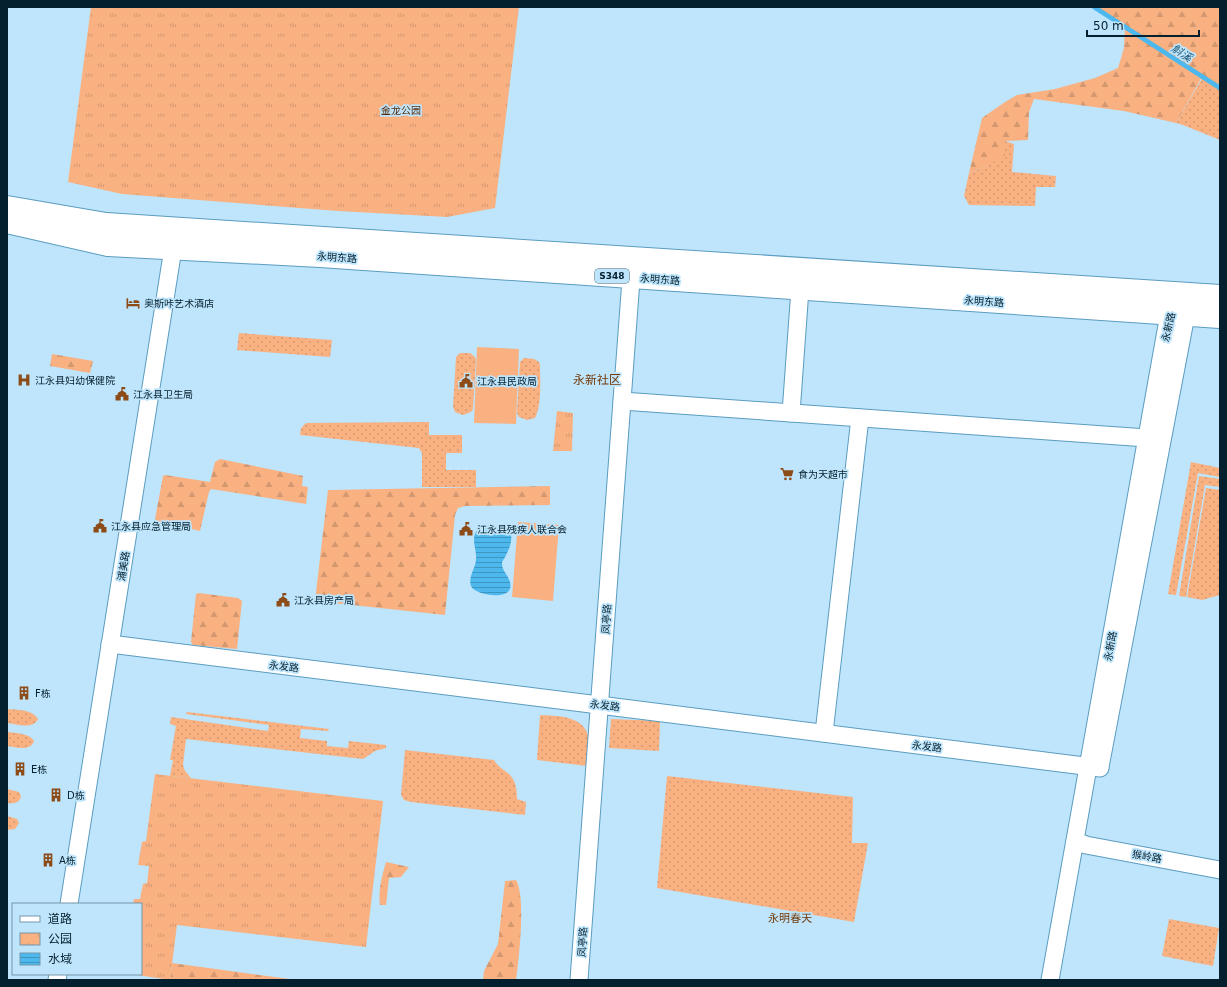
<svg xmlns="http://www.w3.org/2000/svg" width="1227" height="987" font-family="'DejaVu Sans','Noto Sans SC',sans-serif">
<defs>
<pattern id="grass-dots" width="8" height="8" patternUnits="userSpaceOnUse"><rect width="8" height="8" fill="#f9b181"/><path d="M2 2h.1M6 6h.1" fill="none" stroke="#d49870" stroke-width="1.8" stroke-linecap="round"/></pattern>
<pattern id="forest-firs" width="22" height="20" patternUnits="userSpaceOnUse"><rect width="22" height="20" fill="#f9b181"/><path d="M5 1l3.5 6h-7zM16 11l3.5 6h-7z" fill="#d49870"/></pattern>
<pattern id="park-tufts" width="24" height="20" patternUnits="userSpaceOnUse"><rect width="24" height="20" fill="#f9b181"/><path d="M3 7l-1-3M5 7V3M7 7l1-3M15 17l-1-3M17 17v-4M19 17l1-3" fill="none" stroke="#d49870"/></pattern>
<pattern id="water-rules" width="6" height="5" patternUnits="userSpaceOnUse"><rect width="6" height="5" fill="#4cb8ee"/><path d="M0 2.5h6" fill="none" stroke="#3d95c1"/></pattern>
</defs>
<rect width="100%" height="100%" fill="#bee5fb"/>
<g fill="url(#grass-dots)">
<path d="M1203,77l17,11v52l-37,-15 -7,-2z"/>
<path d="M1005,141l9,3 -2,28 44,4 -1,11h-19l-1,19 -66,-1 -5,-9 5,-23 18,-7z"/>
<path d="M239,333l93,7 -2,17 -93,-7z"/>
<path d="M460,353h10l5,4 1,3 -3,49 -2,3 -8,3 -8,-3 -2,-5 3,-50z"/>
<path d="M524,358l10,1 5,3 1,3c0,15 2,40 -5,53l-8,2 -8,-3 -2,-4 3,-51z"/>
<path d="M429,422v13h33v18h-16v17h30v17h-54v-34l-3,-5 -119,-13 1,-7 5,-5z"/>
<path d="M1191,462l29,6v9l-22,-4 -22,122 -8,-1z"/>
<path d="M1199,476l21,3v8l-15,-2 -19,112 -7,-1z"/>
<path d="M1206,488l14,2v105l-18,5 -15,-3z"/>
<path d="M7,709c10,1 25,0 31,10 -5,11 -22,5 -31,4z"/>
<path d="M187,712l142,17 -1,2 -27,-2 -1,9 27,3v5l21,2 1,-7 37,4v3l-11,3 -12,8 -177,-20 -3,26 2,6 6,7 -21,-2 3,-16h-3l6,-34 -6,-2 1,-7 97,14 1,-6 -83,-11z"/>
<path d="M540,715c16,1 42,0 48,20 2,9 0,21 -1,31l-50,-6z"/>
<path d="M611,719l49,2 -1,30 -50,-3z"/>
<path d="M7,732c9,1 22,1 27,9 -4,11 -18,6 -27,5z"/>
<path d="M405,750l89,10c4,7 9,9 15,14 7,7 8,16 8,25l9,3 -1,13 -114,-13 -7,-2 -3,-5z"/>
<path d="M667,776l186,21 -1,46h16l-14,79 -197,-34z"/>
<path d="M7,789l12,3 2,4c-1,7 -8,8 -14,7z"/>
<path d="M7,816l10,3 2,4 -4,6 -8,1z"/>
<path d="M1169,919l50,9 -6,38 -51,-10z"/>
</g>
<g fill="url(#forest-firs)">
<path d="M1094,7h126v81l-18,-11 -26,46 -52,-12 -90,-12 -5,13 -1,28 -23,1v14l-18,11 -18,7 13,-55 23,-16 12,-7 38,-6 40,-11 23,-10 6,-20 1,-21z"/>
<path d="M52,354l41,7 -3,12 -40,-7z"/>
<path d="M220,459l83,17 -1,10 6,1 -2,17 -95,-15 -2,3 -9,39 -43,-10 -2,-2 8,-43 2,-1 45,7 5,-20z"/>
<path d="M550,486v19l-85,1 -7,2 -3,7 -10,100 -130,-14 13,-111z"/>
<path d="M199,593l39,5 4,3 -5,48 -44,-4 -2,-3 5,-48z"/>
<path d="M386,862l23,5 -8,10 -12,1 -3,27h-6c-2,-15 2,-29 6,-43z"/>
<path d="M516,880c10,16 3,80 0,100h-33l1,-9 14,-27 7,-63z"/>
<path d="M172,963l125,17h-127z"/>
</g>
<g fill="url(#park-tufts)">
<path d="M91,7h428l-24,201 -48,9 -109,-6 -216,-17 -54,-12z"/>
<path d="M557,411l16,2 -1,38h-19z"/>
<path d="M155,774l228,27 -17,146 -189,-22 -7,55 -39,-6h10v-70h-8l1,-5h6l3,-15 4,-1 2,-17 -11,-1 4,-23 4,-1z"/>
</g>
<g fill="#f9b181">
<path d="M477,347l42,2 -3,75 -42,-1z"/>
<path d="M518,522l41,3 -6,76 -41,-4z"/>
</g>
<path fill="url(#water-rules)" d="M490,525l13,3 8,6c1,7 -1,14 -5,21 -1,3 -3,4 -4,8 -1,9 11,15 8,26 -4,11 -35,6 -39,-3 -3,-10 5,-18 5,-27 1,-9 -5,-19 0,-27 3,-5 9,-6 14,-7z"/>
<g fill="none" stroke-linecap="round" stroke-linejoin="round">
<path stroke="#4cb8ee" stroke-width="4.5" d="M1094,7l126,81"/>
<g stroke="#5b9cc0" stroke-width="19">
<g id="minor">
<path d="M622,401l525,37"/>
<path d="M791,413l9,-124"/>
<path d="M110,644l489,61 501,63"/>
<path d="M824,733l36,-315"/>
<path d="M1100,767l86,-452 -4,-11"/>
<path d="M1075,841l11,4 134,25"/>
<path d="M69,904l106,-668"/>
<path d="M57,980l1,-6"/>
<path d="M579,980l53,-714"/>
<path d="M1050,980l119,-666 6,-12"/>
</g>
</g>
<g stroke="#5b9cc0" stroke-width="24">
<g id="major">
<path d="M7,207l99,17 1114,72"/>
<path d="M7,222l101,23 212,11 900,61"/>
</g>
</g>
<use href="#minor" stroke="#fff" stroke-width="17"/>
<use href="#major" stroke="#fff" stroke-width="22"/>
</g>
<defs>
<g id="hotel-bare" transform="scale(1.08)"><path d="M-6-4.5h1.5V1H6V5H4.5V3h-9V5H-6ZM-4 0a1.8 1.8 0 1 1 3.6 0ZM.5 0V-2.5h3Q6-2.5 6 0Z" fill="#8c4b17" stroke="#bee5fb" stroke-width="2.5" paint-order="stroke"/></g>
<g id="hospital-bare" transform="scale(1.08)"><path d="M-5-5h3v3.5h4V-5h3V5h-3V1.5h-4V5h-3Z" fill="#8c4b17" stroke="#bee5fb" stroke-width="2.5" paint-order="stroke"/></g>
<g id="civic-bare" transform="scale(1.08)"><path d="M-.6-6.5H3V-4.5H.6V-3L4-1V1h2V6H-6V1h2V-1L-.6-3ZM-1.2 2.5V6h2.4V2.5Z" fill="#8c4b17" stroke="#bee5fb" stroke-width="2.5" paint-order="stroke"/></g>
<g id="supermarket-bare" transform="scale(1.08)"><path d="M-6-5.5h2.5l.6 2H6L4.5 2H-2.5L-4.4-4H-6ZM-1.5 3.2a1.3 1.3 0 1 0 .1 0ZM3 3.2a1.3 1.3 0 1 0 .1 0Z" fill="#8c4b17" stroke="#bee5fb" stroke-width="2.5" paint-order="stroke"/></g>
<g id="building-bare" transform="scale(1.08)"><path d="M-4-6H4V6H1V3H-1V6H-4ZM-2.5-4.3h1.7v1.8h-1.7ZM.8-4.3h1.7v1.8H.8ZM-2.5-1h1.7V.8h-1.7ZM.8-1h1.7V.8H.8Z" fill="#8c4b17" stroke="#bee5fb" stroke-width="2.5" paint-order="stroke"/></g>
</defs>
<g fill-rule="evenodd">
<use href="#hotel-bare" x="133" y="303"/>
<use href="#hospital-bare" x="24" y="380"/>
<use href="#civic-bare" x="466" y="381"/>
<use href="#civic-bare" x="122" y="394"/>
<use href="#supermarket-bare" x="787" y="474"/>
<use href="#civic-bare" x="100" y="526"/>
<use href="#civic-bare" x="466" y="529"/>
<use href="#civic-bare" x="283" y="600"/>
<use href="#building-bare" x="24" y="693"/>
<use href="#building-bare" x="20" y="769"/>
<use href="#building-bare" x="56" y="795"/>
<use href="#building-bare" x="48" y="860"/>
</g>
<g text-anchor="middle" stroke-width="3.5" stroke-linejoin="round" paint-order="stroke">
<rect fill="#bee5fb" stroke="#3c5a6b" stroke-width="1" x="595" y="269" width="34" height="14" rx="3"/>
<g font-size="9" font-weight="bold" fill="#041f2d">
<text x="612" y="279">S348</text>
</g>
<g font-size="10" fill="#582e0f" stroke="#bee5fb">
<text x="401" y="114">金龙公园</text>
</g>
<g font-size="10" fill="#041f2d" stroke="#bee5fb">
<text transform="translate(337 257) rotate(4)" y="4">永明东路</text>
<text transform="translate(660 279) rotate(4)" y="4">永明东路</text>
<text transform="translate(984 301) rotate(4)" y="4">永明东路</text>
<text transform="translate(1168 327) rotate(-77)" y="4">永新路</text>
<text transform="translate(123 566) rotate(-81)" y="4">浦美路</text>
<text transform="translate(606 619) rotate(-86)" y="4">凤亭路</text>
<text transform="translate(1110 646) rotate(-80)" y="4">永新路</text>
<text transform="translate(284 666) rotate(7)" y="4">永发路</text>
<text transform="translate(605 705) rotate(7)" y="4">永发路</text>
<text transform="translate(927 746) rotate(7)" y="4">永发路</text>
<text transform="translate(1147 856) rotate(10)" y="4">猴岭路</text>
<text transform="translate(582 942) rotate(-86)" y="4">凤亭路</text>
</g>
<g font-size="10" fill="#041f2d" stroke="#bee5fb" text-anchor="start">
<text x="144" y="307">奥斯咔艺术酒店</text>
<text x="35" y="384">江永县妇幼保健院</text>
<text x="477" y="385">江永县民政局</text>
<text x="133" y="398">江永县卫生局</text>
<text x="798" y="478">食为天超市</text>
<text x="111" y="530">江永县应急管理局</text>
<text x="477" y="533">江永县残疾人联合会</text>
<text x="294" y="604">江永县房产局</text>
<text x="35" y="697">F栋</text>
<text x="31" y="773">E栋</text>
<text x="67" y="799">D栋</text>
<text x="59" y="864">A栋</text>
</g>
<g font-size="11" font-style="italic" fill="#225a77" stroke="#bee5fb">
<text transform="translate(1182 53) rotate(33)" y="4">斛溪</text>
</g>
<g font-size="11" fill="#743906" stroke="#bee5fb">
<text x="790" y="922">永明春天</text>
</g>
<g font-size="12" fill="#743906" stroke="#bee5fb">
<text x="597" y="384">永新社区</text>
</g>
</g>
<rect width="1227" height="987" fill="none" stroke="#041f2d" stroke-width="16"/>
<rect x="12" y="903" width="130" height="72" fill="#bee5fb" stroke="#7496a9"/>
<rect x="20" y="916" width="20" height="6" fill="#ffffff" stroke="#7496a9"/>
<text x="48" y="923" font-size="12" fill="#041f2d">道路</text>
<rect x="20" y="933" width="20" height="12" fill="url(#park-tufts)" stroke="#7496a9"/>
<text x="48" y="943" font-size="12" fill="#041f2d">公园</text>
<rect x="20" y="953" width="20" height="12" fill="url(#water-rules)" stroke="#7496a9"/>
<text x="48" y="963" font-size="12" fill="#041f2d">水域</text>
<path d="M1087 30v6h112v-6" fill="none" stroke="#041f2d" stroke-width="2"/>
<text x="1093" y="30" font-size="12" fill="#041f2d" stroke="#bee5fb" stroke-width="3" paint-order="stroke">50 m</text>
</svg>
